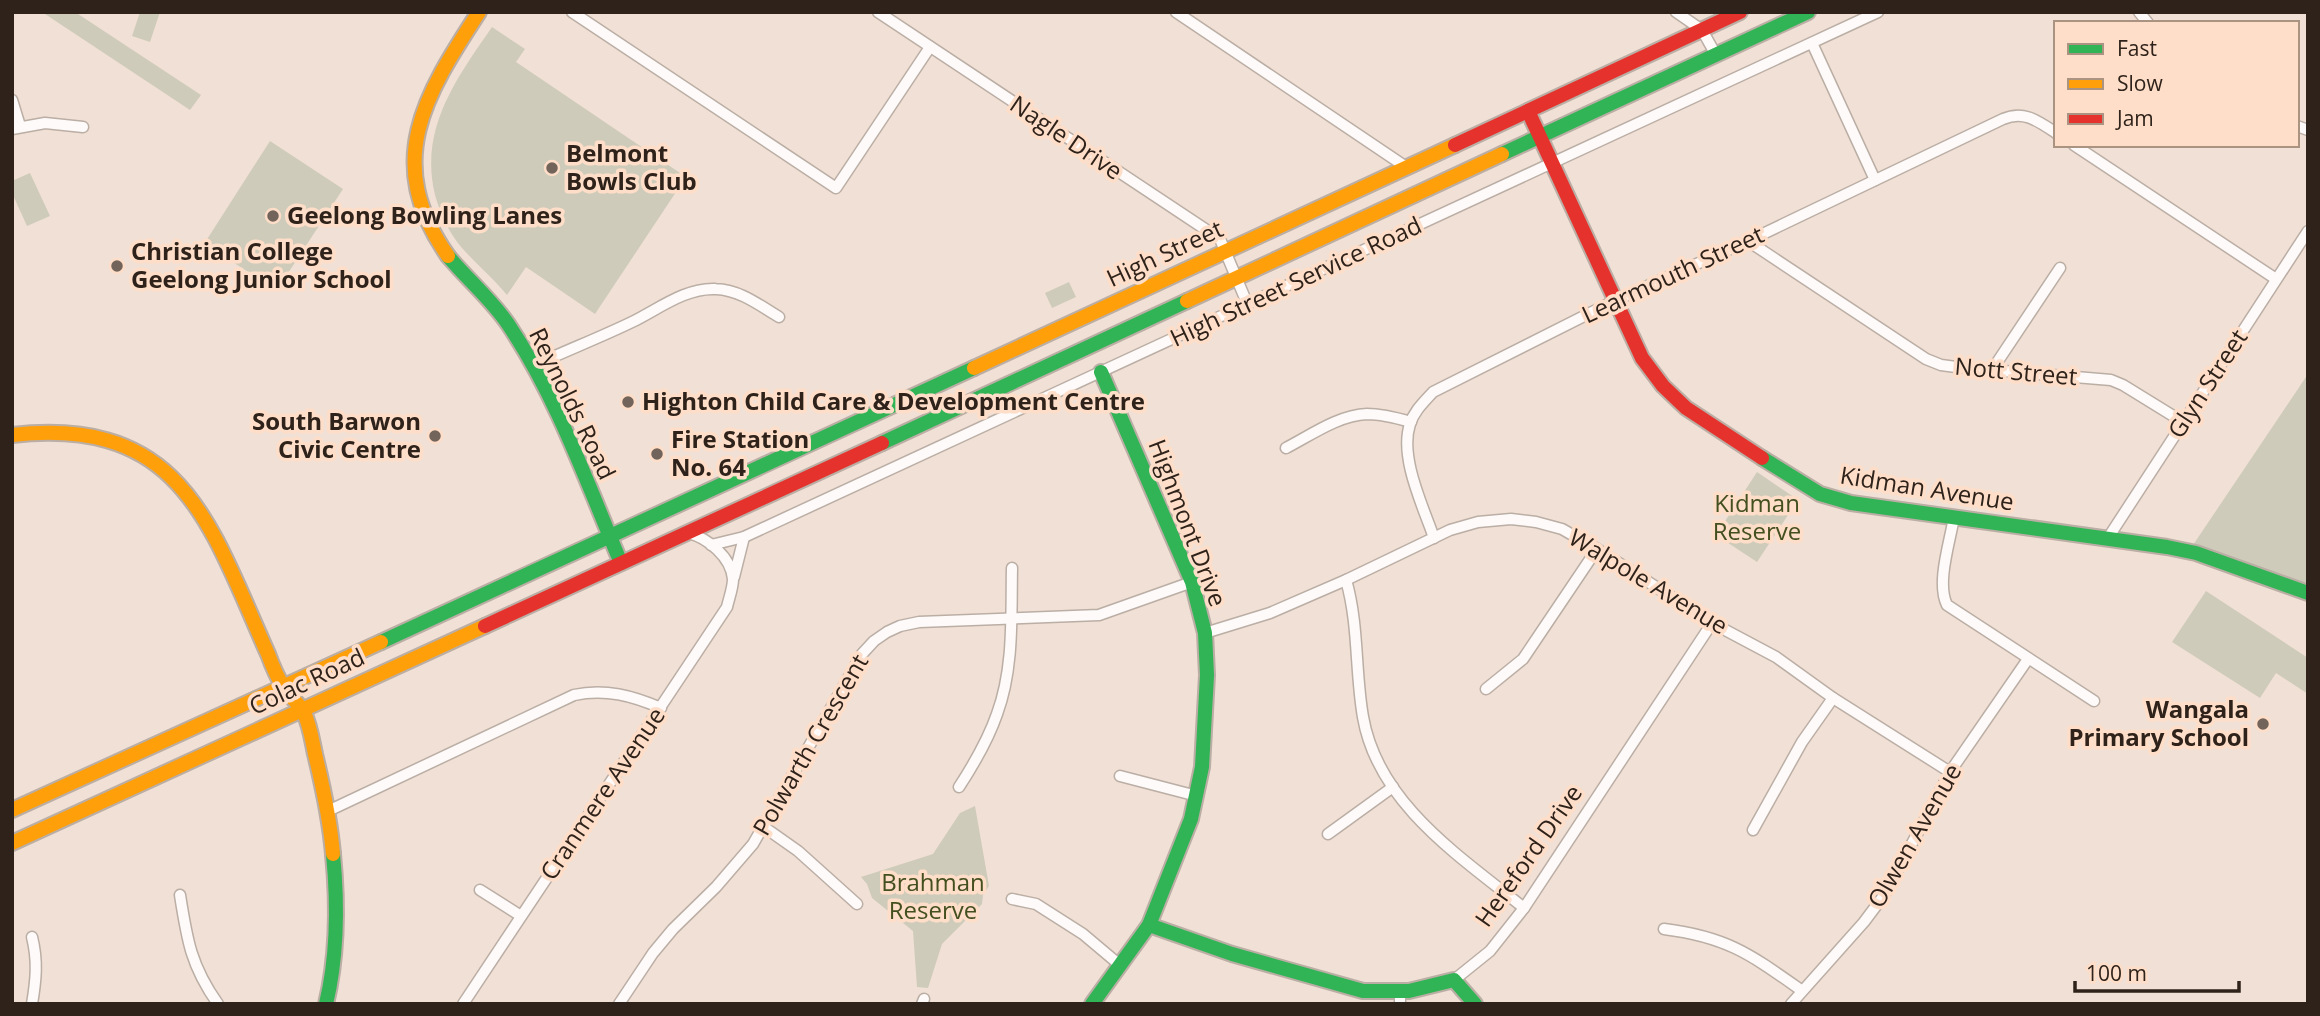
<svg xmlns="http://www.w3.org/2000/svg" width="2320" height="1016" font-family="'Open Sans',sans-serif">
<rect width="100%" height="100%" fill="#f1e0d5"/>
<g fill="#cfcbba">
<path d="M42,12h33l126,83 -11,15z"/>
<path d="M140,12h20l-10,30 -18,-6z"/>
<path d="M492,27l33,22 -9,13 170,115 -91,137 -69,-47 -19,28c-14,-17 -31,-31 -45,-47 -13,-15 -22,-35 -27,-53 -16,-66 21,-116 57,-168z"/>
<path d="M270,141l73,48 -66,101 -73,-46z"/>
<path d="M30,173l20,43 -23,10 -15,-33v-12z"/>
<path d="M1069,282l7,15 -24,11 -7,-15z"/>
<path d="M2308,374v211l-101,-37 -14,-3z"/>
<path d="M1757,472l41,28 -41,62 -41,-27z"/>
<path d="M2206,591l102,67v36l-32,-21 -16,25 -88,-56z"/>
<path d="M975,806l14,80 -6,9 -1,9 -40,40 -14,44 -11,-1 -4,-56 -41,-33 -5,-14 -6,-7 72,-23 27,-41z"/>
</g>
<g fill="none" stroke-linecap="round" stroke-linejoin="round">
<g stroke="#bbaea5" stroke-width="13">
<g id="street">
<path d="M572,12l264,176 94,-141"/>
<path d="M878,12l342,227 27,64"/>
<path d="M1176,12l230,155"/>
<path d="M1676,12l26,18 14,25"/>
<path d="M2139,12l9,11"/>
<path d="M1812,43l63,137"/>
<path d="M12,100l8,26"/>
<path d="M2297,126l11,4"/>
<path d="M12,129l33,-6 38,4"/>
<path d="M2074,145l202,134"/>
<path d="M1748,241l178,118 15,6 15,2 155,13 12,5 60,37"/>
<path d="M533,366c32,-15 66,-28 99,-44 25,-12 54,-35 84,-33 24,1 43,16 63,28"/>
<path d="M1992,370l68,-102"/>
<path d="M1286,448c25,-13 53,-33 81,-34 15,0 30,4 44,8"/>
<path d="M1954,517c-4,25 -18,66 -7,88l147,96"/>
<path d="M1434,538c-11,-32 -35,-81 -24,-114 4,-13 14,-22 23,-32l181,-91 134,-60 255,-122c21,-9 35,2 53,14"/>
<path d="M2108,538l200,-307"/>
<path d="M711,545l33,-8 1134,-525"/>
<path d="M734,577l10,-40"/>
<path d="M1346,580c13,45 9,92 17,137 15,87 98,140 161,191"/>
<path d="M1205,633l65,-20 76,-33 104,-50 28,-8 33,-3 25,3 26,7 35,20 115,74 64,34 57,41 117,74"/>
<path d="M1486,689l37,-30 74,-110"/>
<path d="M1120,776l77,20"/>
<path d="M959,787c15,-23 29,-47 38,-73 17,-46 14,-97 15,-146"/>
<path d="M328,811l246,-116c31,-7 59,1 87,13"/>
<path d="M764,827l34,24 59,53"/>
<path d="M1753,830l49,-88 31,-44"/>
<path d="M1328,834l65,-47"/>
<path d="M480,890l41,26"/>
<path d="M180,895c7,45 11,71 38,109"/>
<path d="M1012,899l24,5 47,30 38,32"/>
<path d="M1664,929c64,8 87,26 137,61"/>
<path d="M1454,980l36,-29 34,-43 188,-285"/>
<path d="M32,1004c4,-24 6,-43 0,-67"/>
<path d="M463,1004l264,-397c2,-9 6,-19 6,-28 -2,-22 -25,-41 -45,-46"/>
<path d="M619,1004l34,-51 20,-24 43,-42 37,-43 109,-190 12,-13 13,-9 13,-6 19,-4 180,-7 93,-33"/>
<path d="M922,1004l2,-5"/>
<path d="M1400,1004v-12"/>
<path d="M1791,1004l73,-82 21,-28 65,-122 78,-113"/>
</g>
</g>
<g stroke="#bbaea5" stroke-width="18">
<g id="fast">
<path d="M1502,154l306,-142"/>
<path d="M448,256c19,23 43,43 60,68 49,73 79,159 113,239"/>
<path d="M882,443l305,-142"/>
<path d="M1762,458l58,36 31,9 316,44 29,6 112,40"/>
<path d="M381,642l593,-274"/>
<path d="M1149,925l83,29 131,37h46l45,-11 21,24"/>
<path d="M326,1004c12,-50 12,-99 7,-150"/>
<path d="M1092,1004l57,-79 42,-106 11,-52 5,-92 -2,-42 -13,-51 -91,-210"/>
</g>
</g>
<g stroke="#bbaea5" stroke-width="18">
<g id="slow">
<path d="M448,256c-66,-94 -23,-161 31,-244"/>
<path d="M1187,301l315,-147"/>
<path d="M974,368l481,-223"/>
<path d="M12,435c171,-19 198,90 256,219 4,11 9,23 16,34 6,9 15,15 20,25 6,12 8,27 11,41 8,33 15,66 18,100"/>
<path d="M12,810l369,-168"/>
<path d="M12,843l473,-217"/>
</g>
</g>
<g stroke="#bbaea5" stroke-width="18">
<g id="jam">
<path d="M1528,111l114,247 21,28 23,22 76,50"/>
<path d="M1455,145l285,-133"/>
<path d="M485,626l397,-183"/>
</g>
</g>
<use href="#street" stroke="#fdfaf9" stroke-width="10"/>
<use href="#fast" stroke="#30b455" stroke-width="14"/>
<use href="#slow" stroke="#ff9f0a" stroke-width="14"/>
<use href="#jam" stroke="#e5322d" stroke-width="14"/>
</g>
<g fill="#72645b" stroke="#fedec8" stroke-width="2.5">
<circle cx="552" cy="168" r="7"/>
<circle cx="273" cy="216" r="7"/>
<circle cx="117" cy="266" r="7"/>
<circle cx="628" cy="402" r="7"/>
<circle cx="435" cy="436" r="7"/>
<circle cx="657" cy="454" r="7"/>
<circle cx="2263" cy="724" r="7"/>
</g>
<g text-anchor="middle" stroke-width="7" stroke-linejoin="round" paint-order="stroke">
<g font-size="24" fill="#2e221a" stroke="#fedec8">
<text transform="translate(1066 138) rotate(34)" y="8">Nagle Drive</text>
<text transform="translate(1165 254) rotate(-25)" y="8">High Street</text>
<text transform="translate(1673 275) rotate(-25)" y="8">Learmouth Street</text>
<text transform="translate(1296 282) rotate(-25)" y="8">High Street Service Road</text>
<text transform="translate(2016 372) rotate(5)" y="8">Nott Street</text>
<text transform="translate(2208 384) rotate(-57)" y="8">Glyn Street</text>
<text transform="translate(572 404) rotate(64)" y="8">Reynolds Road</text>
<text transform="translate(1927 489) rotate(9)" y="8">Kidman Avenue</text>
<text transform="translate(1187 523) rotate(69)" y="8">Highmont Drive</text>
<text transform="translate(1648 582) rotate(31)" y="8">Walpole Avenue</text>
<text transform="translate(307 682) rotate(-25)" y="8">Colac Road</text>
<text transform="translate(811 745) rotate(-60)" y="8">Polwarth Crescent</text>
<text transform="translate(603 794) rotate(-56)" y="8">Cranmere Avenue</text>
<text transform="translate(1915 836) rotate(-60)" y="8">Olwen Avenue</text>
<text transform="translate(1529 856) rotate(-55)" y="8">Hereford Drive</text>
</g>
<g font-size="24" font-weight="bold" fill="#2e221a" stroke="#fedec8" text-anchor="start">
<text x="566" y="162">Belmont<tspan x="566" dy="28">Bowls Club</tspan></text>
<text x="287" y="224">Geelong Bowling Lanes</text>
<text x="131" y="260">Christian College<tspan x="131" dy="28">Geelong Junior School</tspan></text>
<text x="642" y="410">Highton Child Care &amp; Development Centre</text>
<text x="421" y="430" text-anchor="end">South Barwon<tspan x="421" dy="28">Civic Centre</tspan></text>
<text x="671" y="448">Fire Station<tspan x="671" dy="28">No. 64</tspan></text>
<text x="2249" y="718" text-anchor="end">Wangala<tspan x="2249" dy="28">Primary School</tspan></text>
</g>
<g font-size="24" fill="#434f1f" stroke="#fedec8">
<text x="1757" y="512">Kidman<tspan x="1757" dy="28">Reserve</tspan></text>
<text x="933" y="891">Brahman<tspan x="933" dy="28">Reserve</tspan></text>
</g>
</g>
<rect width="2320" height="1016" fill="none" stroke="#2e221a" stroke-width="28"/>
<rect x="2054" y="21" width="245" height="126" fill="#fedec8" stroke="#ab9382" stroke-width="2"/>
<rect x="2068" y="44" width="35" height="10" fill="#30b455" stroke="#ab9382" stroke-width="2"/>
<text x="2117" y="56" font-size="21" fill="#2e221a">Fast</text>
<rect x="2068" y="79" width="35" height="10" fill="#ff9f0a" stroke="#ab9382" stroke-width="2"/>
<text x="2117" y="91" font-size="21" fill="#2e221a">Slow</text>
<rect x="2068" y="114" width="35" height="10" fill="#e5322d" stroke="#ab9382" stroke-width="2"/>
<text x="2117" y="126" font-size="21" fill="#2e221a">Jam</text>
<path d="M2075 981v10h164v-10" fill="none" stroke="#2e221a" stroke-width="3.5"/>
<text x="2086" y="981" font-size="21" fill="#2e221a" stroke="#fedec8" stroke-width="5" paint-order="stroke">100 m</text>
</svg>
